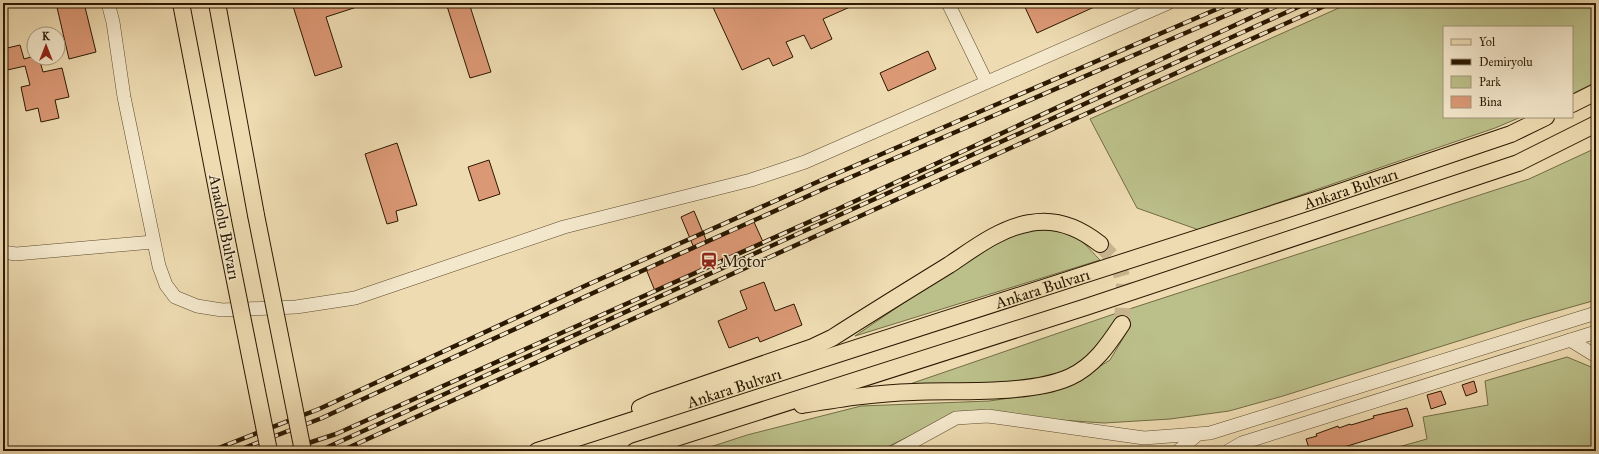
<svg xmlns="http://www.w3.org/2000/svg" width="1599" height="454" font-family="'IM FELL Great Primer',serif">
<rect width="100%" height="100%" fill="#eedbb1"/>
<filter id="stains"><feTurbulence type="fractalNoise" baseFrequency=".005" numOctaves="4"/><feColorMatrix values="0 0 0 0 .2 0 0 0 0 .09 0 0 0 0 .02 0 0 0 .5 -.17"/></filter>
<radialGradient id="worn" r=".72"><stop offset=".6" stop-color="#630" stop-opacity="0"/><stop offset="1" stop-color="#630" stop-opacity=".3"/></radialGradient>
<g fill="#bbbf89" stroke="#736c44">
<path d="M1350,3h246v79l-24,12v-67h-128v90h77l-26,11 -296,102 -62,-22 -47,-89z"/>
<path d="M1596,148v152l-74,21 -239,75 -54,15 -59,8 -66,4 -147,-10 -78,38h-181l49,-16 114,-29 128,-5 64,-9 30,-15 27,-17 21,-35 -17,-1 -26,32 -24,16 -27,7 -53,5 -77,1 207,-71 415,-135z"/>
<path d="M1042,229c35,3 34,6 58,31l-245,76 88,-60 64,-40z"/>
<path d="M1567,357l29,12v82h-212l43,-12 -4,-22 65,-12 -3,-24z"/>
</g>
<g fill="#db9875" stroke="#2b1800">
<path d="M56,3h28l12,49 -27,7z"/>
<path d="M292,3h71v2l-37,12 16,50 -27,9z"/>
<path d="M446,3h23l22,69 -21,6z"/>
<path d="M711,3h148l-36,16 9,20 -21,10 -7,-14 -18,7 7,15 -20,9 -4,-8 -27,12z"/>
<path d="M1023,3h80l-66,30z"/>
<path d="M20,45l4,14 10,-3v2h5l4,14 19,-4 7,29 -14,3 4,18 -18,4 -3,-14 -12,3 -5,-24 9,-2 -5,-19 -22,5v-22z"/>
<path d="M928,51l8,18 -48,22 -8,-18z"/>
<path d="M397,143l20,62 -21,6 2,10 -11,3 -22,-70z"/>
<path d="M489,160l11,34 -21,7 -11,-34z"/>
<path d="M694,211l13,31 47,-20 10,22 -109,47 -9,-22 48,-21 -13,-31z"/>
<path d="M764,282l11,29 19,-7 8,21 -42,17 -2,-5 -29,11 -11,-27 29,-12 -7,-18z"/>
<path d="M1474,381l3,11 -11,4 -4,-11z"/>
<path d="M1441,391l5,13 -15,5 -4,-14z"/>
<path d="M1407,408l6,18 -82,25h-21l-4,-12 11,-3 -1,-2 22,-8 1,2 11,-4 1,1 23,-7 -1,-2z"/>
</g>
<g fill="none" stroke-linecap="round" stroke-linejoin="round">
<path stroke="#c7b48e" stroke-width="16" stroke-dasharray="16 8" stroke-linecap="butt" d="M1100,244l18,19 6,21 -2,40"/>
<g stroke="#5c492c" stroke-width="14">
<g id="minor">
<path d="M108,3l5,19 11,75 35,169 7,19 9,12 22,9 25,4 74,-3 59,-9 209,-71 187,-47 54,-18 363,-159"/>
<path d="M948,3l38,78"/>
<path d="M3,252l13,2 137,-12"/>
<path d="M1570,340l26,16"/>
<path d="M896,451l60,-33 32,-2 156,22 66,-5 386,-120"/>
<path d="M1178,451l19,-16"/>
<path d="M1228,451l14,-8 354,-111"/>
</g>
</g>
<g stroke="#2b1800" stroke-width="18">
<g id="major">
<path d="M181,3l42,218"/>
<path d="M217,3l39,212"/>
<path d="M1572,104l24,-12"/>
<path d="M802,405c37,-6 73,-12 111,-13 45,-2 117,3 157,-15 24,-11 38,-32 52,-53"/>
<path d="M640,408l13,-6 160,-55 19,-9c39,-25 78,-49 117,-73 24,-16 51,-37 81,-42 26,-5 50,5 70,21"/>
<path id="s1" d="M537,451l788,-254 186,-63 35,-17"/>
<path d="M635,451l451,-144 432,-144 78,-39"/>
</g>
</g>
<use href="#minor" stroke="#f4e8cc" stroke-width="13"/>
<use href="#major" stroke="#eedbb1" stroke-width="16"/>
<g stroke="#2b1800" stroke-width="4.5">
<g id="rail">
<path d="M211,451l108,-42 270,-125 235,-105 407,-176"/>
<path d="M236,451l86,-33 271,-125 235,-106 427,-184"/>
<path d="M284,451l52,-17 502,-225 445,-206"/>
<path d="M319,451l988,-448"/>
<path d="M341,451l990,-448"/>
</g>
</g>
<use href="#rail" stroke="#f4e8cc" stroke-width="3" stroke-dasharray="9" stroke-linecap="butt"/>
<g stroke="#2b1800" stroke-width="18" stroke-linecap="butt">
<g id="major-bridge">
<path d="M256,215l47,236"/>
<path d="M223,221l46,230"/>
</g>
</g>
<use href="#major-bridge" stroke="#eedbb1" stroke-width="16"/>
</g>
<defs>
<g id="station-bare" transform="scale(1.38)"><path d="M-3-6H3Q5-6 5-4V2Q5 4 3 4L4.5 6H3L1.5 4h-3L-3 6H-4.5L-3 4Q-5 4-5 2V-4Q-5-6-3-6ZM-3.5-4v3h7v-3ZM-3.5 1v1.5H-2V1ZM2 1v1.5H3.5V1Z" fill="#8f2418" stroke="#f4e8cc" stroke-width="2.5" paint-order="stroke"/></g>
</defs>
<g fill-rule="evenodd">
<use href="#station-bare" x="709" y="261"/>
</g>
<g text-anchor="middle" stroke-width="3" stroke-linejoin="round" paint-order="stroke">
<g font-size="16" fill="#2b1800" stroke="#f4e8cc">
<text dy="6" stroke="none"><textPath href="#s1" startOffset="855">Ankara Bulvarı</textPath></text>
<text transform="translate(225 227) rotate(79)" y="6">Anadolu Bulvarı</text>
<text dy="6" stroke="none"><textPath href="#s1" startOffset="531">Ankara Bulvarı</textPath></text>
<text dy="6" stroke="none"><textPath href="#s1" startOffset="207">Ankara Bulvarı</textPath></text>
</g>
<g font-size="16" fill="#2b1800" stroke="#f4e8cc" text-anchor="start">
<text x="722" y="267">Motor</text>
</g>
</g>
<rect width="1599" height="454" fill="none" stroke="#eedbb1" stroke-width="16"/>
<rect x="4" y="4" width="1591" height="446" fill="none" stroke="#2b1800" stroke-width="2"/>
<rect x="8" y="8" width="1583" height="438" fill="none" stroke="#2b1800"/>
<rect x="1443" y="26" width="130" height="92" fill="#f4e8cc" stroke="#a4957a"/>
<rect x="1451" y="39" width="20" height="6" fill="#eedbb1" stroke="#a4957a"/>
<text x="1479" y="46" font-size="12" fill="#2b1800">Yol</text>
<rect x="1451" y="59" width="20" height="6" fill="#2b1800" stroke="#a4957a"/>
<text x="1479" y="66" font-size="12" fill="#2b1800">Demiryolu</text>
<rect x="1451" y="76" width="20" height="12" fill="#bbbf89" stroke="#a4957a"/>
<text x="1479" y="86" font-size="12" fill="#2b1800">Park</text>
<rect x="1451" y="96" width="20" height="12" fill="#db9875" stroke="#a4957a"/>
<text x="1479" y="106" font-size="12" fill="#2b1800">Bina</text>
<g transform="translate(46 46)"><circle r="19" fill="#f4e8cc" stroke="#a4957a"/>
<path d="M0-3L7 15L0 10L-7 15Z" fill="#8f2418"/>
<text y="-6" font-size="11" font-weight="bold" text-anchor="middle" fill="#2b1800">K</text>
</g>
<rect width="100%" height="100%" filter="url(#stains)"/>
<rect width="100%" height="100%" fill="url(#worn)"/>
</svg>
